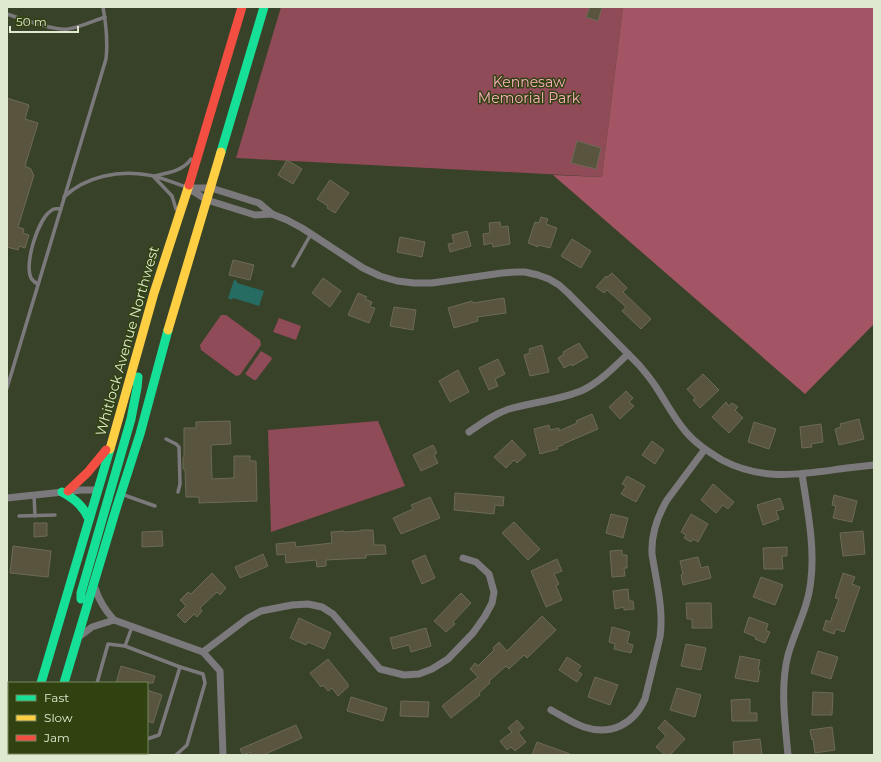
<svg xmlns="http://www.w3.org/2000/svg" width="881" height="762" font-family="Montserrat,sans-serif">
<rect width="100%" height="100%" fill="#384228"/>
<g fill="#8f4b58">
<path d="M281,7h342l-21,170 -366,-19z"/>
<path d="M221,315h5l34,25 1,5 -21,30 -4,1 -35,-26 -1,-5z"/>
<path d="M279,318l22,8 -5,14 -23,-8z"/>
<path d="M261,351l10,6 1,2 -16,21h-2l-9,-6z"/>
<path d="M378,421l27,65 -134,46 -3,-102z"/>
</g>
<path fill="#a45565" d="M623,7h251v317l-69,70 -252,-219 49,2z"/>
<path fill="#276c63" d="M234,280l3,1v2l27,8 -5,15 -26,-8 -1,2 -4,-2z"/>
<g fill="#58543d" stroke="#6d6a56">
<path d="M590,7h12l-4,14 -12,-4z"/>
<path d="M7,98l22,7 -4,14 13,4 -13,43 6,3 2,5 1,1 -16,52 6,2 -1,4 6,2 -4,13 -6,-2 -1,4 -11,-3z"/>
<path d="M577,141l24,7 -5,21 -25,-6z"/>
<path d="M287,160l15,9 -9,15 -15,-9z"/>
<path d="M330,180l19,13 -14,20 -8,-5 1,-2 -11,-7z"/>
<path d="M541,217l7,2 -2,5 11,4 -7,20 -11,-3 -1,2 -10,-4 7,-21 4,1z"/>
<path d="M500,222l1,5 7,-1 2,18 -17,3 -1,-4 -8,2 -1,-11 7,-1 -1,-10z"/>
<path d="M467,231l4,15 -21,6 -2,-8 6,-1 -2,-8z"/>
<path d="M400,237l25,5 -3,15 -25,-5z"/>
<path d="M572,239l19,12 -10,17 -20,-12z"/>
<path d="M233,260l21,5 -4,15 -21,-5z"/>
<path d="M612,273l15,15 -4,4 28,27 -10,10 -19,-18 4,-4 -19,-17 -3,3 -8,-6 10,-11 1,1z"/>
<path d="M323,278l18,13 -11,16 -18,-14z"/>
<path d="M358,293l9,4 -2,2 7,3 -2,5 5,1 -6,15 -21,-8z"/>
<path d="M504,298l2,15 -29,4 1,4 -24,7 -6,-20 24,-7 1,2z"/>
<path d="M394,307l22,3 -3,20 -23,-4z"/>
<path d="M579,343l9,14 -16,9 -1,-2 -7,4 -6,-10 6,-4 -1,-2z"/>
<path d="M542,345l7,27 -19,4 -6,-21 6,-2 -1,-4z"/>
<path d="M498,359l7,15 -10,5 3,7 -9,4 -10,-22z"/>
<path d="M458,370l11,22 -19,10 -11,-21z"/>
<path d="M703,374l16,16 -19,18 -7,-8 2,-2 -8,-9z"/>
<path d="M626,391l7,7 -4,4 5,4 -14,13 -11,-12z"/>
<path d="M726,402l3,4 3,-3 6,4 -3,3 8,8 -14,15 -17,-16z"/>
<path d="M592,414l6,15 -35,15v1l-6,2 1,2 -18,5 -6,-25 15,-4 1,5 9,-2v3l18,-8 -1,-2z"/>
<path d="M859,419l5,20 -25,6 -4,-16 6,-2 -1,-3z"/>
<path d="M230,421l1,23 -20,1 1,34 22,-1v-22h16v5h6l1,40 -58,2v-6h-13l-1,-28h-2v-12h1v-29h12v-6z"/>
<path d="M754,422l22,7 -7,20 -21,-7z"/>
<path d="M821,424l2,18 -12,2 1,3 -10,1 -2,-21z"/>
<path d="M512,440l14,15 -9,8 -3,-3 -8,8 -12,-11z"/>
<path d="M652,441l12,9 -9,14 -13,-9z"/>
<path d="M433,445l4,8 -3,2 4,8 -17,8 -8,-16z"/>
<path d="M627,476l18,10 -9,16 -15,-8 5,-8 -4,-2z"/>
<path d="M713,484l21,18 -6,7 -5,-4 -7,8 -15,-13z"/>
<path d="M455,493l49,4 -1,9 -8,-1 -1,9 -40,-4z"/>
<path d="M834,495l23,6 -5,21 -19,-4 3,-12 -4,-1z"/>
<path d="M430,497l10,21 -39,16 -8,-16 20,-9 -2,-4z"/>
<path d="M780,498l4,11 -8,2 3,8 -16,6 -6,-20z"/>
<path d="M611,514l17,4 -5,20 -17,-5z"/>
<path d="M691,514l17,10 -10,18 -5,-3 -2,3 -7,-4 2,-3 -5,-3z"/>
<path d="M514,522l26,27 -12,11 -26,-27z"/>
<path d="M34,523h13v13l-13,1z"/>
<path d="M361,530h12l1,15h11l1,9 -20,1v3l-40,2v6l-9,1 -1,-7 -30,3 -1,-9 -8,1 -1,-11 19,-2 1,5 36,-4 -1,-11 13,-1v1l17,-1z"/>
<path d="M162,531l1,15 -21,1v-15z"/>
<path d="M863,531l2,23 -22,2 -3,-23z"/>
<path d="M13,546l38,5 -3,26 -38,-4z"/>
<path d="M787,547v9h-5l1,13h-19l-1,-21z"/>
<path d="M622,550v5h5v13h-3l1,8 -13,1 -2,-26z"/>
<path d="M263,554l5,12 -28,12 -5,-11z"/>
<path d="M425,555l10,23 -13,6 -10,-23z"/>
<path d="M698,557l3,11 7,-2 3,12 -28,7 -2,-10 2,-1 -3,-13z"/>
<path d="M557,559l5,12 -8,3 5,10 -3,2 6,14 -16,7 -15,-36z"/>
<path d="M212,573l14,15 -6,7 -3,-3 -17,16 2,3 -5,6 -3,-3 -9,9 -8,-8 9,-9 -6,-6 8,-8 3,2z"/>
<path d="M843,573l12,4 -3,7 8,3 -16,45 -8,-3 -2,5 -11,-4 3,-10 4,2 9,-23 -4,-1z"/>
<path d="M761,577l22,8 -8,20 -22,-8z"/>
<path d="M628,589l1,12h4l1,8 -10,1v-3l-9,2 -2,-18z"/>
<path d="M461,593l10,10 -18,19 2,2 -9,8 -12,-11z"/>
<path d="M686,603h25l1,25h-20v-9h-5z"/>
<path d="M542,616l14,14 -29,28 -3,-3 -15,14 -3,-3 -17,15 1,2 -11,10 1,2 -29,23 -9,-12 36,-29 -8,-8 5,-6 3,3 16,-16 -1,-2 6,-6 8,9z"/>
<path d="M749,617l19,7 -2,7 4,1 -5,11 -10,-4 1,-2 -12,-5z"/>
<path d="M299,618l32,15 -7,16 -16,-7 -2,3 -16,-7z"/>
<path d="M612,627l18,5 -3,11 6,2 -2,8 -17,-4 1,-5 -6,-2z"/>
<path d="M426,628l5,18 -20,6 -2,-7 -16,4 -3,-11z"/>
<path d="M686,644l20,4 -5,22 -20,-4z"/>
<path d="M818,651l20,6 -7,22 -20,-6z"/>
<path d="M740,656l20,4 -2,11h2l-2,11 -23,-4z"/>
<path d="M567,657l14,9 -4,5 5,3 -5,8 -18,-12z"/>
<path d="M328,659l20,25v3l-10,9 -6,-8 -4,3 -5,-6 -2,2 -11,-14z"/>
<path d="M121,666l34,10 -2,7h-37z"/>
<path d="M595,677l23,8 -8,20 -22,-8z"/>
<path d="M677,688l24,7 -6,22 -25,-7z"/>
<path d="M147,690l15,5 -9,28 -6,-2z"/>
<path d="M813,692l20,1 -1,22h-20z"/>
<path d="M351,697l36,11 -4,13 -36,-10z"/>
<path d="M750,699v14h7v8h-25l-1,-21z"/>
<path d="M401,701l28,1 -1,15 -28,-1z"/>
<path d="M517,720l7,8 -6,4 8,10 -11,9 -4,-4 -4,3 -7,-9 12,-9 -4,-4z"/>
<path d="M665,720l20,19 -15,16h-5l-9,-8 10,-11 -8,-8z"/>
<path d="M296,725l6,13 -39,17h-12l-1,-3 -7,3 -3,-6z"/>
<path d="M832,727l3,23 -20,3 -2,-14 -1,1 -2,-10z"/>
<path d="M760,739l2,16h-28l-1,-13z"/>
<path d="M537,742l33,12v1h-38z"/>
</g>
<g fill="none" stroke-linecap="round" stroke-linejoin="round">
<g stroke="#7b797c" stroke-width="3.5">
<path d="M7,14c14,5 48,17 61,15 13,-2 25,-8 37,-12"/>
<path d="M154,176c14,-3 29,-5 37,-17"/>
<path d="M154,177l18,19 4,13"/>
<path d="M64,197c22,-21 55,-27 84,-22 13,2 26,8 38,12"/>
<path d="M293,266l18,-32"/>
<path d="M38,284c-3,-1 -5,-3 -7,-6 -7,-14 7,-60 21,-68 2,-2 5,-1 9,-1"/>
<path d="M7,388l99,-329c2,-17 0,-35 -3,-52"/>
<path d="M166,439l10,5 3,3 1,37 -2,8"/>
<path d="M34,495l1,21"/>
<path d="M124,495l31,11"/>
<path d="M19,516l36,-1"/>
<path d="M125,646l55,21 -21,68 -12,4"/>
<path d="M97,683l11,-39 17,2 7,-19"/>
<path d="M131,753l2,2"/>
<path d="M176,755l11,-10 18,-62 -2,-9 -23,-7"/>
</g>
<g stroke="#7b797c" stroke-width="7">
<path d="M188,188h23l48,15 13,11 15,6 15,8 61,40 17,8 17,5 17,2h18l70,-10 15,-1h8l13,3 11,4 10,6 9,8 71,72c6,7 12,14 17,22 10,15 18,31 30,45 10,12 23,20 36,28 42,22 80,14 125,8 9,-1 18,-2 27,-3"/>
<path d="M188,188l19,12 48,15 17,-1"/>
<path d="M469,432c13,-9 25,-18 40,-23 23,-7 52,-9 74,-19 17,-8 31,-23 45,-36"/>
<path d="M7,498l75,-8h16"/>
<path d="M95,588c4,13 10,22 19,32l89,32 17,19 3,84"/>
<path d="M80,636l12,-9 22,-7"/>
<path d="M203,652l45,-34 13,-7 31,-6 16,-1 14,3 11,7 47,55 24,6 15,-1 13,-5 16,-10 25,-26 12,-17 7,-13 2,-11 -5,-18 -13,-12 -13,-4"/>
<path d="M551,710c11,6 21,13 33,17 27,9 50,-3 61,-28l15,-62c4,-28 -4,-56 -8,-83 -1,-20 5,-37 15,-54l38,-51"/>
<path d="M788,755c-3,-33 -8,-68 0,-100 7,-25 21,-49 23,-76 4,-34 -4,-71 -9,-105"/>
</g>
<g stroke="#16e098" stroke-width="9">
<path d="M221,152l43,-145"/>
<path d="M62,492c13,7 21,14 27,27"/>
<path d="M81,599v-6l50,-174 6,-31 1,-11"/>
<path d="M41,683l69,-234"/>
<path d="M64,683l52,-174 24,-75 28,-104"/>
<path d="M19,755l1,-2"/>
</g>
<g stroke="#ffcf43" stroke-width="9">
<path d="M168,330l53,-178"/>
<path d="M110,449l44,-156 35,-108"/>
<path d="M42,755l1,-2"/>
</g>
<g stroke="#f24e42" stroke-width="9">
<path d="M189,185l53,-178"/>
<path d="M68,491l20,-19 18,-22"/>
</g>
</g>
<g text-anchor="middle" stroke-width="3" stroke-linejoin="round" paint-order="stroke">
<g font-size="14" fill="#fcb0bf" stroke="#314211">
<text x="529" y="87">Kennesaw<tspan x="529" dy="16">Memorial Park</tspan></text>
</g>
<g font-size="14" fill="#dee9cf" stroke="#314211">
<text transform="translate(127 341) rotate(-74)" y="5">Whitlock Avenue Northwest</text>
</g>
</g>
<rect width="881" height="762" fill="none" stroke="#dee9cf" stroke-width="16"/>
<rect x="8" y="682" width="140" height="72" fill="#314211" stroke="#76855d"/>
<rect x="16" y="695" width="20" height="6" fill="#16e098" stroke="#76855d"/>
<text x="44" y="702" font-size="12" fill="#dee9cf">Fast</text>
<rect x="16" y="715" width="20" height="6" fill="#ffcf43" stroke="#76855d"/>
<text x="44" y="722" font-size="12" fill="#dee9cf">Slow</text>
<rect x="16" y="735" width="20" height="6" fill="#f24e42" stroke="#76855d"/>
<text x="44" y="742" font-size="12" fill="#dee9cf">Jam</text>
<path d="M10 26v6h68v-6" fill="none" stroke="#dee9cf" stroke-width="2"/>
<text x="16" y="26" font-size="12" fill="#dee9cf" stroke="#314211" stroke-width="3" paint-order="stroke">50 m</text>
</svg>
